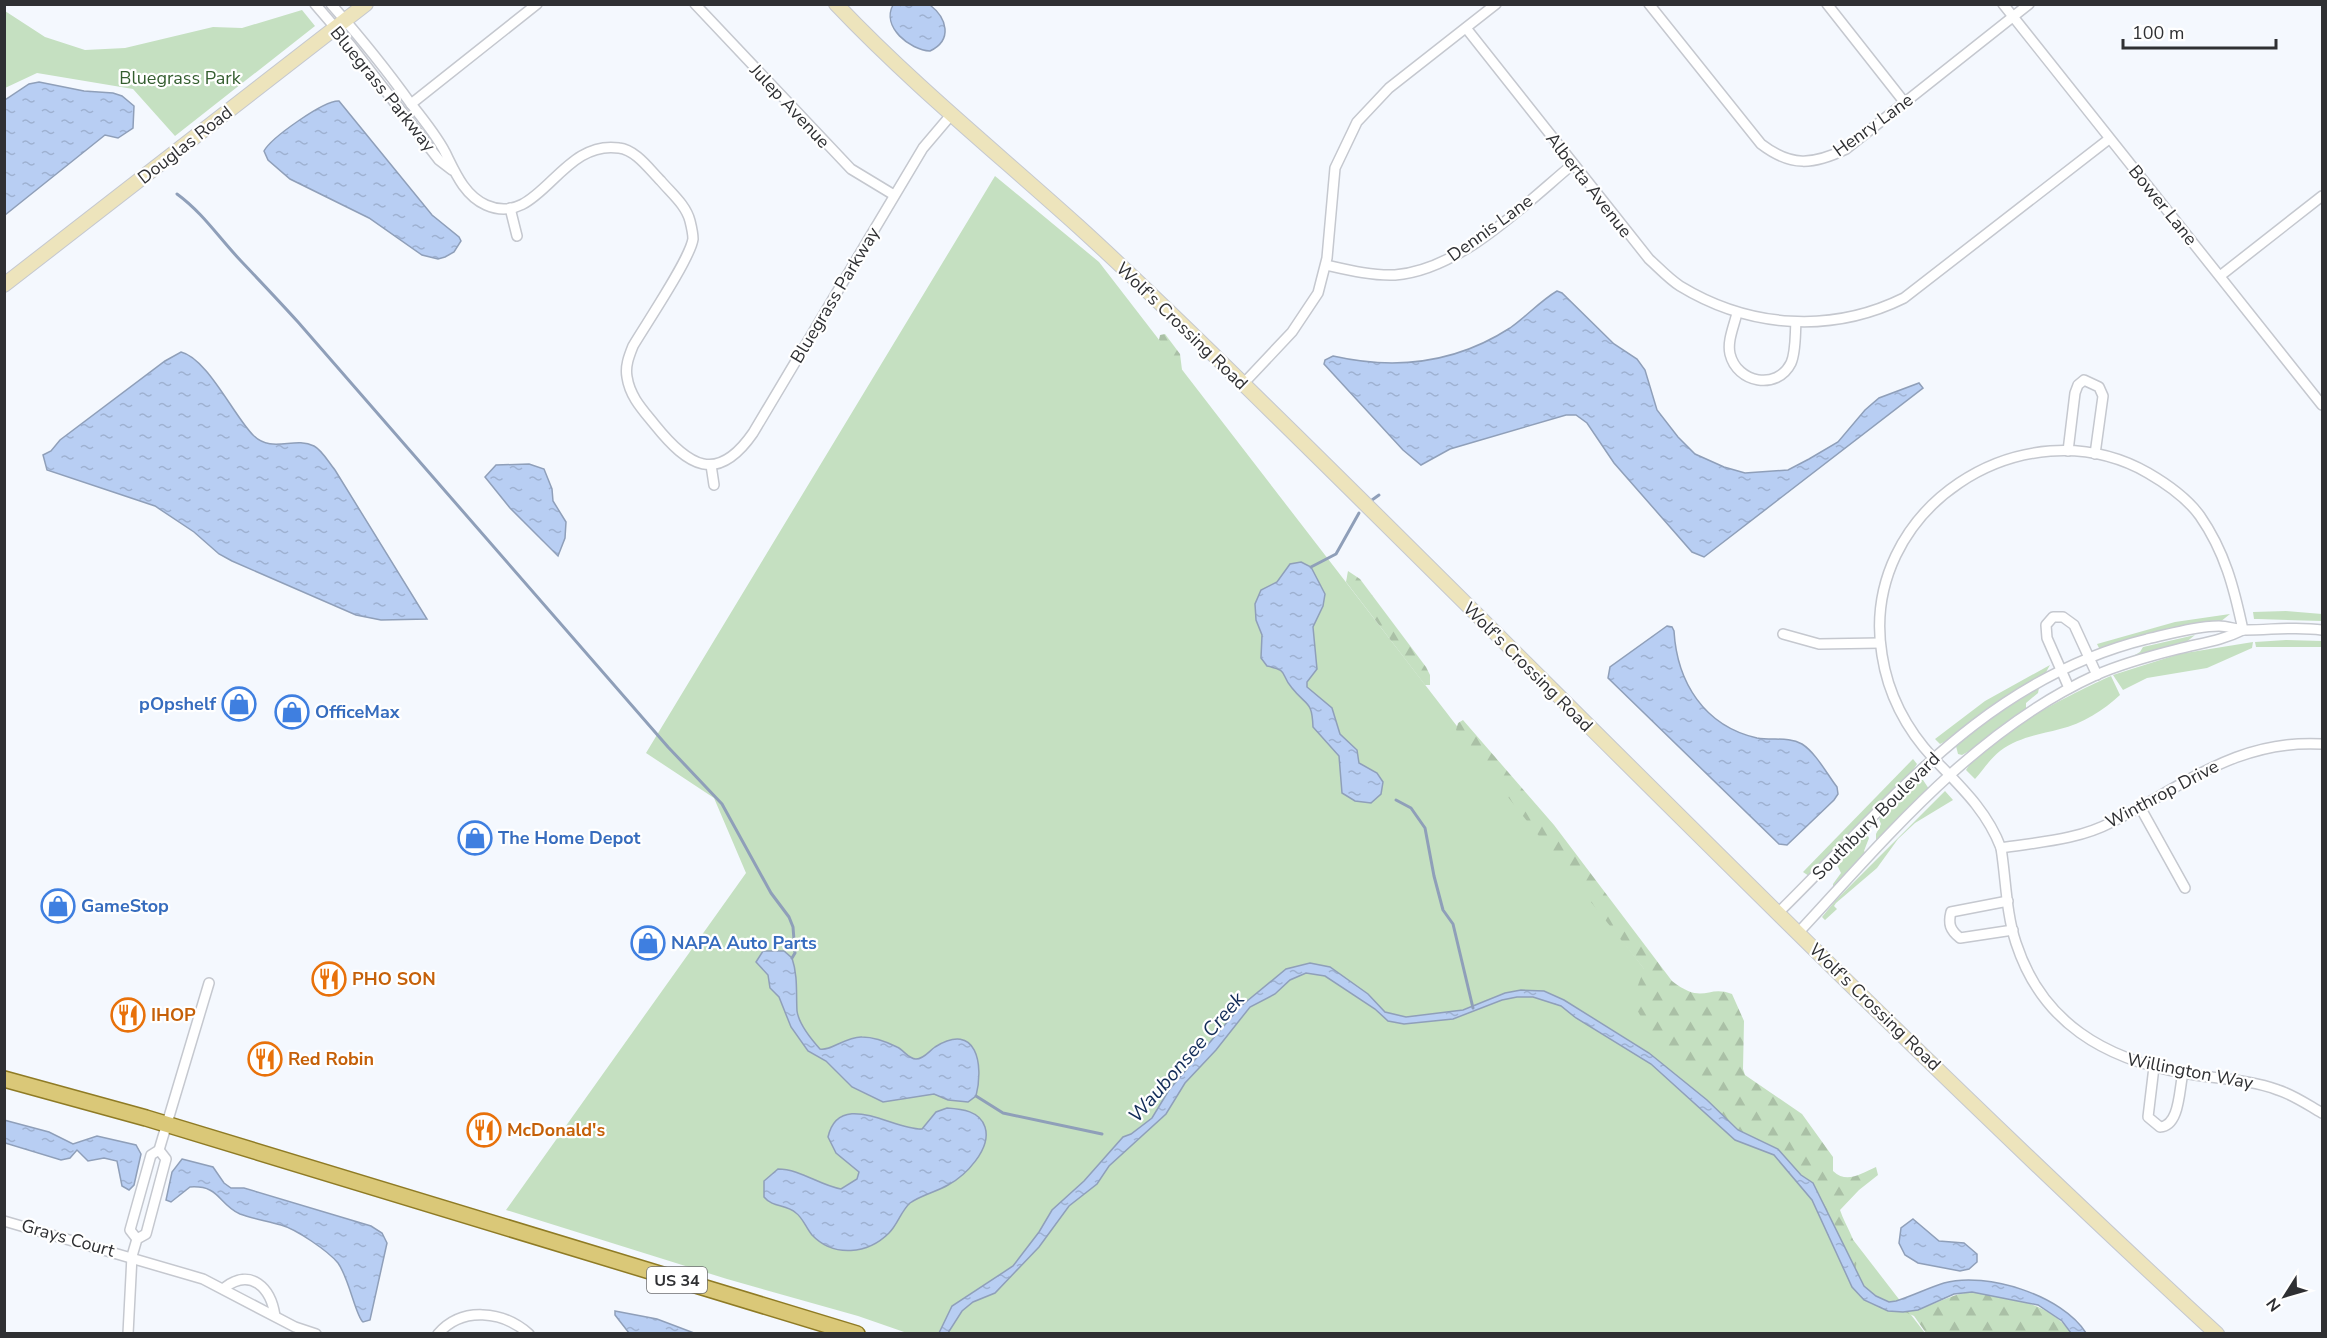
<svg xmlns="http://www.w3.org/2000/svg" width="2327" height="1338" font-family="'Nunito Sans',sans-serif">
<defs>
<pattern id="forest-firs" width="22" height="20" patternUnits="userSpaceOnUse" patternTransform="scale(1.5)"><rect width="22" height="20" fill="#c5e0c1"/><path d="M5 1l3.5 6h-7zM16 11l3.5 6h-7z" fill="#aac0a6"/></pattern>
<pattern id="water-ripples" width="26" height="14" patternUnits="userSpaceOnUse" patternTransform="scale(1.5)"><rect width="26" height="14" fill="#b8cef3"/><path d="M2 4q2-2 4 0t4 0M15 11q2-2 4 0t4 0" fill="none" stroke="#9eb1d1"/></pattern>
</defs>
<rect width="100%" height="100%" fill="#f4f8fe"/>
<g fill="#c5e0c1">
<path d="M302,10l13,16 -140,110 -42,-47 -96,-16 -32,15v-77l40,26 40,13 40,-2 88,-21 29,1z"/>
<path d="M995,176l104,86 826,1071h-1018l-49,-17 -131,-37 -221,-69 240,-337 -32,-75 -68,-45z"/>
<path d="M2286,611l36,3v7l-64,-2h-4l-1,-7z"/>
<path d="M2230,614l-10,8 -120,28 -3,-6 78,-22z"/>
<path d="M2195,635l-10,8 -57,16 12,-7 3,-5z"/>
<path d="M2286,640l36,1v6h-66l-1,-5z"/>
<path d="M2253,642l-1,6 -45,20 -60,10 -24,12 -10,-15 66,-21z"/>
<path d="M2050,665l-5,9 -59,36 -42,32 -4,2 -5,-5 50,-38z"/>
<path d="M2111,676l9,19c-16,15 -38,29 -60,34 -22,6 -41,8 -60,22 -10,8 -17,19 -25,28l-9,-9c19,-33 108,-78 145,-94z"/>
<path d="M2039,688l-1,5 -12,10v6l-55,41 -9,5 -4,-1 -2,-8 28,-24z"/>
<path d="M1913,759l4,5 -4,6 -104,106 -6,-4z"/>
<path d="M1917,780h6l6,9 -53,54v-9l5,-10 -2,-5z"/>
<path d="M1945,791l8,9 -38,23 -17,16 -21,29 -41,35 -2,3 3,3 -12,11 -3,-3 14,-17z"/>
<path d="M1866,832l3,6 -5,13 3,4 -34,34v-5l8,-11 -4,-8z"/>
</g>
<g fill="url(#forest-firs)">
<path d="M1165,334l15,20 2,16 -8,-6 -15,-24 1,-5z"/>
<path d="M1348,571l12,8 66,88 4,8v10h-5l-79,-103z"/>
<path d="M1463,720l91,105 118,156c32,25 35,3 60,13l12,27 -1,48 2,6 57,39 31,43v14c14,13 27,3 43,-4l2,8 -19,15 -19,20c7,21 22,36 15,60l-17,-40 -20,-32 -5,-15 -12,-8 -23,-26 -40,-19 -26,-25 3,-15 -15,-10c-3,-15 -8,-17 -22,-19 -11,-13 -42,-43 -43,-59 -1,-10 6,-23 9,-33l-178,-225 -10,-14 2,-7z"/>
<path d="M1972,1292c37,7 75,8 99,41h-145l-12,-17 -9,-4c24,-3 43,-18 67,-20z"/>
</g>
<g fill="url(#water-ripples)" stroke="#8f9fb9" stroke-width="1.5">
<path d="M893,5h37c17,13 23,35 0,46 -20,-1 -49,-24 -37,-46z"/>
<path d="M39,82l45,9 29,2 9,3 12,10 -1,22 -15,10 -13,-3 -100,80v-115l24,-16z"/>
<path d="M339,101l93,114 27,22 2,4 -7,11 -9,5 -7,2 -16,-4 -53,-37 -79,-39 -22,-19 -4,-9c7,-13 60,-51 75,-50z"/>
<path d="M1557,291l5,2 52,51 23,15 8,11 12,40 21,27 17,17 29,13 21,6 43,-3 21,-11 29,-17 27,-32 14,-12 40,-15 4,5 -219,169 -12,-5 -78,-89 -27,-40 -11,-8h-10l-116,34 -29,16 -18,-15 -79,-86 1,-4 8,-4c62,14 123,7 177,-28 16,-11 30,-27 47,-37z"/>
<path d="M181,352c26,6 53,64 72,83 19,19 41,1 61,11 8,4 15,17 21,24l92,149 -46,1 -25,-5 -124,-54 -13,-7 -25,-22 -39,-26 -108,-36 -4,-15 8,-4 9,-11 105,-79z"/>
<path d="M529,464l15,5 8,20 1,12 13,21 -1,16 -7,18 -48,-48 -25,-31 11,-12z"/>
<path d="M1301,562l10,5 14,27 -2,12 -10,21 4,42 -10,13v5l25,21 8,26 17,16 2,13 18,10 6,9 -2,12 -10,9 -16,-2 -13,-8 -3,-37 -26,-29c-1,-27 -6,-20 -21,-39 -13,-15 -2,-17 -25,-22l-6,-8 1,-23 -6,-15 -1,-16 6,-14 16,-8 13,-18z"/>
<path d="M1667,626l5,1 2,4c3,51 30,95 83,107 15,3 31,-2 45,6 14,9 25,30 35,43l1,7 -4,6 -47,45 -8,-1 -171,-166 2,-11z"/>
<path d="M763,951h21l8,7c6,18 4,35 5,53 2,14 14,28 23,38 9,3 27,-13 42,-12 11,0 25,5 35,10 7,3 11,12 19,12 8,0 13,-8 19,-12 42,-26 49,18 41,49l-8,6 -20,-2 -14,-6 -51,8 -31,-15 -26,-26 -18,-10 -17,-24 -12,-30 -9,-9 -2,-13 -12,-13z"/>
<path d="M1310,963l20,4 38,27 17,18 21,5 57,-7 42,-17 16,-3 23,1 20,9 85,53 58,47 31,30 40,19 23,26 12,8 51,103 12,10 13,6 7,-1c16,-5 32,-13 48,-18 43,-12 119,13 142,50h-15l-9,-12 -24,-16 -66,-13 -18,2 -36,16 -15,2 -15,-1 -24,-11 -12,-13 -40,-87 -38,-45 -39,-15 -84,-76 -75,-46 -15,-12 -28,-9h-16l-15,3 -49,19 -49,5 -16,-3 -13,-12 -50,-33 -19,-3 -16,7 -15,14 -25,13 -34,43 -31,33 -19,31 -57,52 -12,18 -28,22 -30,41 -44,46 -22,9 -11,9 -14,22h-9l13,-27 61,-40 26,-34 13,-22 32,-29 39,-44 8,-3 21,-16 17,-28 72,-84 45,-37z"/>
<path d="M947,1108c15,1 33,3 38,19 7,22 -20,49 -37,58 -12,7 -27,10 -38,18 -9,8 -12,21 -21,30 -21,21 -55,25 -77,2 -6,-7 -9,-17 -16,-22 -10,-9 -23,-5 -32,-16v-16l14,-12c22,0 41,16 63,20l16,-10 2,-7 -23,-19 -8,-16c11,-48 65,-7 94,-8l14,-17z"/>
<path d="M4,1120l45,12 24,12 24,-8 39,9 5,9 -7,31 -5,5 -7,-4 -5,-25 -13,-3 -16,3 -11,-11 -7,8 -9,2 -56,-17z"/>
<path d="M182,1159l31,8 11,16 7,5h13l127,38 11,7 5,10 -17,77 -7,2c-7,-5 -14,-44 -25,-59 -10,-12 -42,-34 -57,-38 -13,-4 -28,-6 -41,-11 -22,-10 -20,-29 -50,-27l-19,15 -5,-2 6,-28z"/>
<path d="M1913,1219l26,22 25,2 13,11v8l-8,7 -9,2 -42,-8 -13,-8 -6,-12 2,-15z"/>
<path d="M615,1311l42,8 37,14h-65l-14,-18z"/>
</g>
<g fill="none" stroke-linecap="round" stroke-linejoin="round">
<g stroke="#8f9fb9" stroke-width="3">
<path d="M177,194c26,19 42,44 64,67 19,20 38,40 57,61l370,425 54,57 49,89 18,24 4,10 2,26 -3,5"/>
<path d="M1372,500l7,-5"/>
<path d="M1311,567l25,-13 23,-41"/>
<path d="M1396,800l15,8 14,20 9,48 9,34 10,14 20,84"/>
<path d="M976,1096l27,17 99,21"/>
</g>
<g stroke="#c5c8cf" stroke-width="12">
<g id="street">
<path d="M315,4l36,42 88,114 13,10"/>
<path d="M331,4c28,32 55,65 80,100 12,15 25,31 34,48 10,20 19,43 41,53 54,24 73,-66 133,-57 17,2 30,21 42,33 10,12 25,24 29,40 1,4 3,13 3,18 -3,20 -47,85 -60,107 -4,10 -8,20 -6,31 3,20 16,33 28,48 33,41 62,60 98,8l170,-285 28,-33"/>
<path d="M695,4l156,165 43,26"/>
<path d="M1649,4l112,140c30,23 52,21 85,5l183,-145"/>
<path d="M1827,4l78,99"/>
<path d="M2003,4l319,401"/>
<path d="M1466,28l183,231c10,9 20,20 31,27 69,42 151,48 224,12l205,-159"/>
<path d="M411,104l126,-100"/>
<path d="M510,208l7,28"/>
<path d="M1326,265c22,5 46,11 69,10 65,-5 129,-70 178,-111"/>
<path d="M2220,276l102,-80"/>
<path d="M1737,313c-3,13 -10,28 -7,41 7,29 47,37 61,9 5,-11 4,-29 5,-41"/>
<path d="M1243,384l49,-52 26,-39 9,-35 8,-90 22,-46 32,-34 107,-84"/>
<path d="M2068,451l7,-58 3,-8 6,-5 15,7 4,9 -8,58"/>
<path d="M711,465l3,20"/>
<path d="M2243,630c-9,-42 -18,-78 -43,-114 -13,-18 -33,-32 -52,-43 -125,-71 -290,37 -266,182 6,39 25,75 52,104 27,28 53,52 67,89 5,31 5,65 15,95 26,80 89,116 167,130 32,6 65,6 95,17 16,5 30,15 44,23"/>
<path d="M1783,634l36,10 61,-1"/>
<path d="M2069,688l-22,-50 -1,-13 7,-8h10l11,8 23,50"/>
<path d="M2140,807l45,81"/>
<path d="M2001,848c38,-6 77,-8 111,-26 72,-36 125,-83 210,-78"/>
<path d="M2008,901l-57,11c-3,12 -1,18 9,26l53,-8"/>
<path d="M1778,913c113,-111 207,-234 369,-274 23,-5 48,-13 72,-13 9,0 18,4 27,4 25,0 51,-4 76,0"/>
<path d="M1798,933c88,-95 177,-203 298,-258 25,-11 54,-19 82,-26 23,-6 43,-8 65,-19"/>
<path d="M2154,1067l-6,50 12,10c20,-1 19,-38 23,-54"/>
<path d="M4,1221l199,58 92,48 21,7"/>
<path d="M137,1239l-7,-9 21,-75 8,-5 50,-167"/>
<path d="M224,1288c27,-21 47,0 51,28"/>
<path d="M128,1334l4,-78 5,-17 9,-5 20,-75 -7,-9"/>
<path d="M438,1334c24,-28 65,-23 91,0"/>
</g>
</g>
<g stroke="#c5c8cf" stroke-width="16">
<g id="secondary">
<path d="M836,4c76,80 160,148 242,222 66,60 130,123 194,186 314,308 621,624 945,922"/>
<path d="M4,285l362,-281"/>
</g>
</g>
<g stroke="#8f7b25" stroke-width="18">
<path id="primary" d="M4,1079l142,39 711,216"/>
</g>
<use href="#street" stroke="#fff" stroke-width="9"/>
<use href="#secondary" stroke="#ede4bc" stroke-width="14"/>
<use href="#primary" stroke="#dac878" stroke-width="15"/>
</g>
<defs>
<g id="shop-ring" transform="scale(1.725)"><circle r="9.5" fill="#fff" stroke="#3f7fe0" stroke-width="1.5"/><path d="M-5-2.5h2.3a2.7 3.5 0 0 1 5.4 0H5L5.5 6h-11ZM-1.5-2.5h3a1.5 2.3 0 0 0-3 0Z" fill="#3f7fe0"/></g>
<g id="restaurant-ring" transform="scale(1.725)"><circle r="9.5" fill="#fff" stroke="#e8710a" stroke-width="1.5"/><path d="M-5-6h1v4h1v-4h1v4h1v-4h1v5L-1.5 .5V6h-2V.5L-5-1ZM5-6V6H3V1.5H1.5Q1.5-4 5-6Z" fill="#e8710a"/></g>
</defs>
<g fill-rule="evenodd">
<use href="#shop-ring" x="239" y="704"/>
<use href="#shop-ring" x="292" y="712"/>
<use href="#shop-ring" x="475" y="838"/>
<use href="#shop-ring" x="58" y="906"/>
<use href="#shop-ring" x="648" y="943"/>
<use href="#restaurant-ring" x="329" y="979"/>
<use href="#restaurant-ring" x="128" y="1015"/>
<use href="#restaurant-ring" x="265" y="1059"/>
<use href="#restaurant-ring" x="484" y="1130"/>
</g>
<g text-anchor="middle" stroke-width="4.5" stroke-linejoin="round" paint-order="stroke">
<rect fill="#fff" stroke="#6d6e70" stroke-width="1.5" x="647" y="1267" width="60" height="26" rx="4.5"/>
<g font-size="16" font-weight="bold" fill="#2f3033">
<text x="677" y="1286">US 34</text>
</g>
<g font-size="18" fill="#345e2f" stroke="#fff">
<text x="180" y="84">Bluegrass Park</text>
</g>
<g font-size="18" fill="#2f3033" stroke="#fff">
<text transform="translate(383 89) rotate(51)" y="6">Bluegrass Parkway</text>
<text transform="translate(790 106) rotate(47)" y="6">Julep Avenue</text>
<text transform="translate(1873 125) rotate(-36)" y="6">Henry Lane</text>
<text transform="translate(185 145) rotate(-38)" y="6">Douglas Road</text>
<text transform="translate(1589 185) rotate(52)" y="6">Alberta Avenue</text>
<text transform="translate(2163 205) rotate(51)" y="6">Bower Lane</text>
<text transform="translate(1490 228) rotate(-36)" y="6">Dennis Lane</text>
<text transform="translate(835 295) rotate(-59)" y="6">Bluegrass Parkway</text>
<text transform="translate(1182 326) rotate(44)" y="6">Wolf's Crossing Road</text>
<text transform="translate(1528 667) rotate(45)" y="6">Wolf's Crossing Road</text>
<text transform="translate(2162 794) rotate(-28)" y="6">Winthrop Drive</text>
<text transform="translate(1876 816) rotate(-45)" y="6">Southbury Boulevard</text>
<text transform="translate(1875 1007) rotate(44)" y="6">Wolf's Crossing Road</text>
<text transform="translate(2190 1071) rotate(11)" y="6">Willington Way</text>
<text transform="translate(68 1238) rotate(16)" y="6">Grays Court</text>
</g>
<g font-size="18" font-weight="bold" fill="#366cbe" stroke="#fff" text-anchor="start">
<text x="216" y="710" text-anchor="end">pOpshelf</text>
<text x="315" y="718">OfficeMax</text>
<text x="498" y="844">The Home Depot</text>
<text x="81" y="912">GameStop</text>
<text x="671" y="949">NAPA Auto Parts</text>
</g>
<g font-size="18" font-weight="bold" fill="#c56008" stroke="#fff" text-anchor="start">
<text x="352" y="985">PHO SON</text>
<text x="151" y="1021">IHOP</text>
<text x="288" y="1065">Red Robin</text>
<text x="507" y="1136">McDonald's</text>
</g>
<g font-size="20" font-style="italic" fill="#122c58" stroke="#fff">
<text transform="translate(1186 1057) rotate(-49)" y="7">Waubonsee Creek</text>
</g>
</g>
<rect width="2327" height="1338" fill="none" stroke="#2f3033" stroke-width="12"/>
<g transform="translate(2285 1296) rotate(233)" stroke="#ffffff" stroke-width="4.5" paint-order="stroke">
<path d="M0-4.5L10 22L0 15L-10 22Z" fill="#2f3033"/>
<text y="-9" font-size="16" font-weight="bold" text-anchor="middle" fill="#2f3033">N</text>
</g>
<path d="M2123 39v9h153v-9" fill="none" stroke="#2f3033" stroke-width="3"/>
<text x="2132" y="39" font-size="18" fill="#2f3033" stroke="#ffffff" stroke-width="4.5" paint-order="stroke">100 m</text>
</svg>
